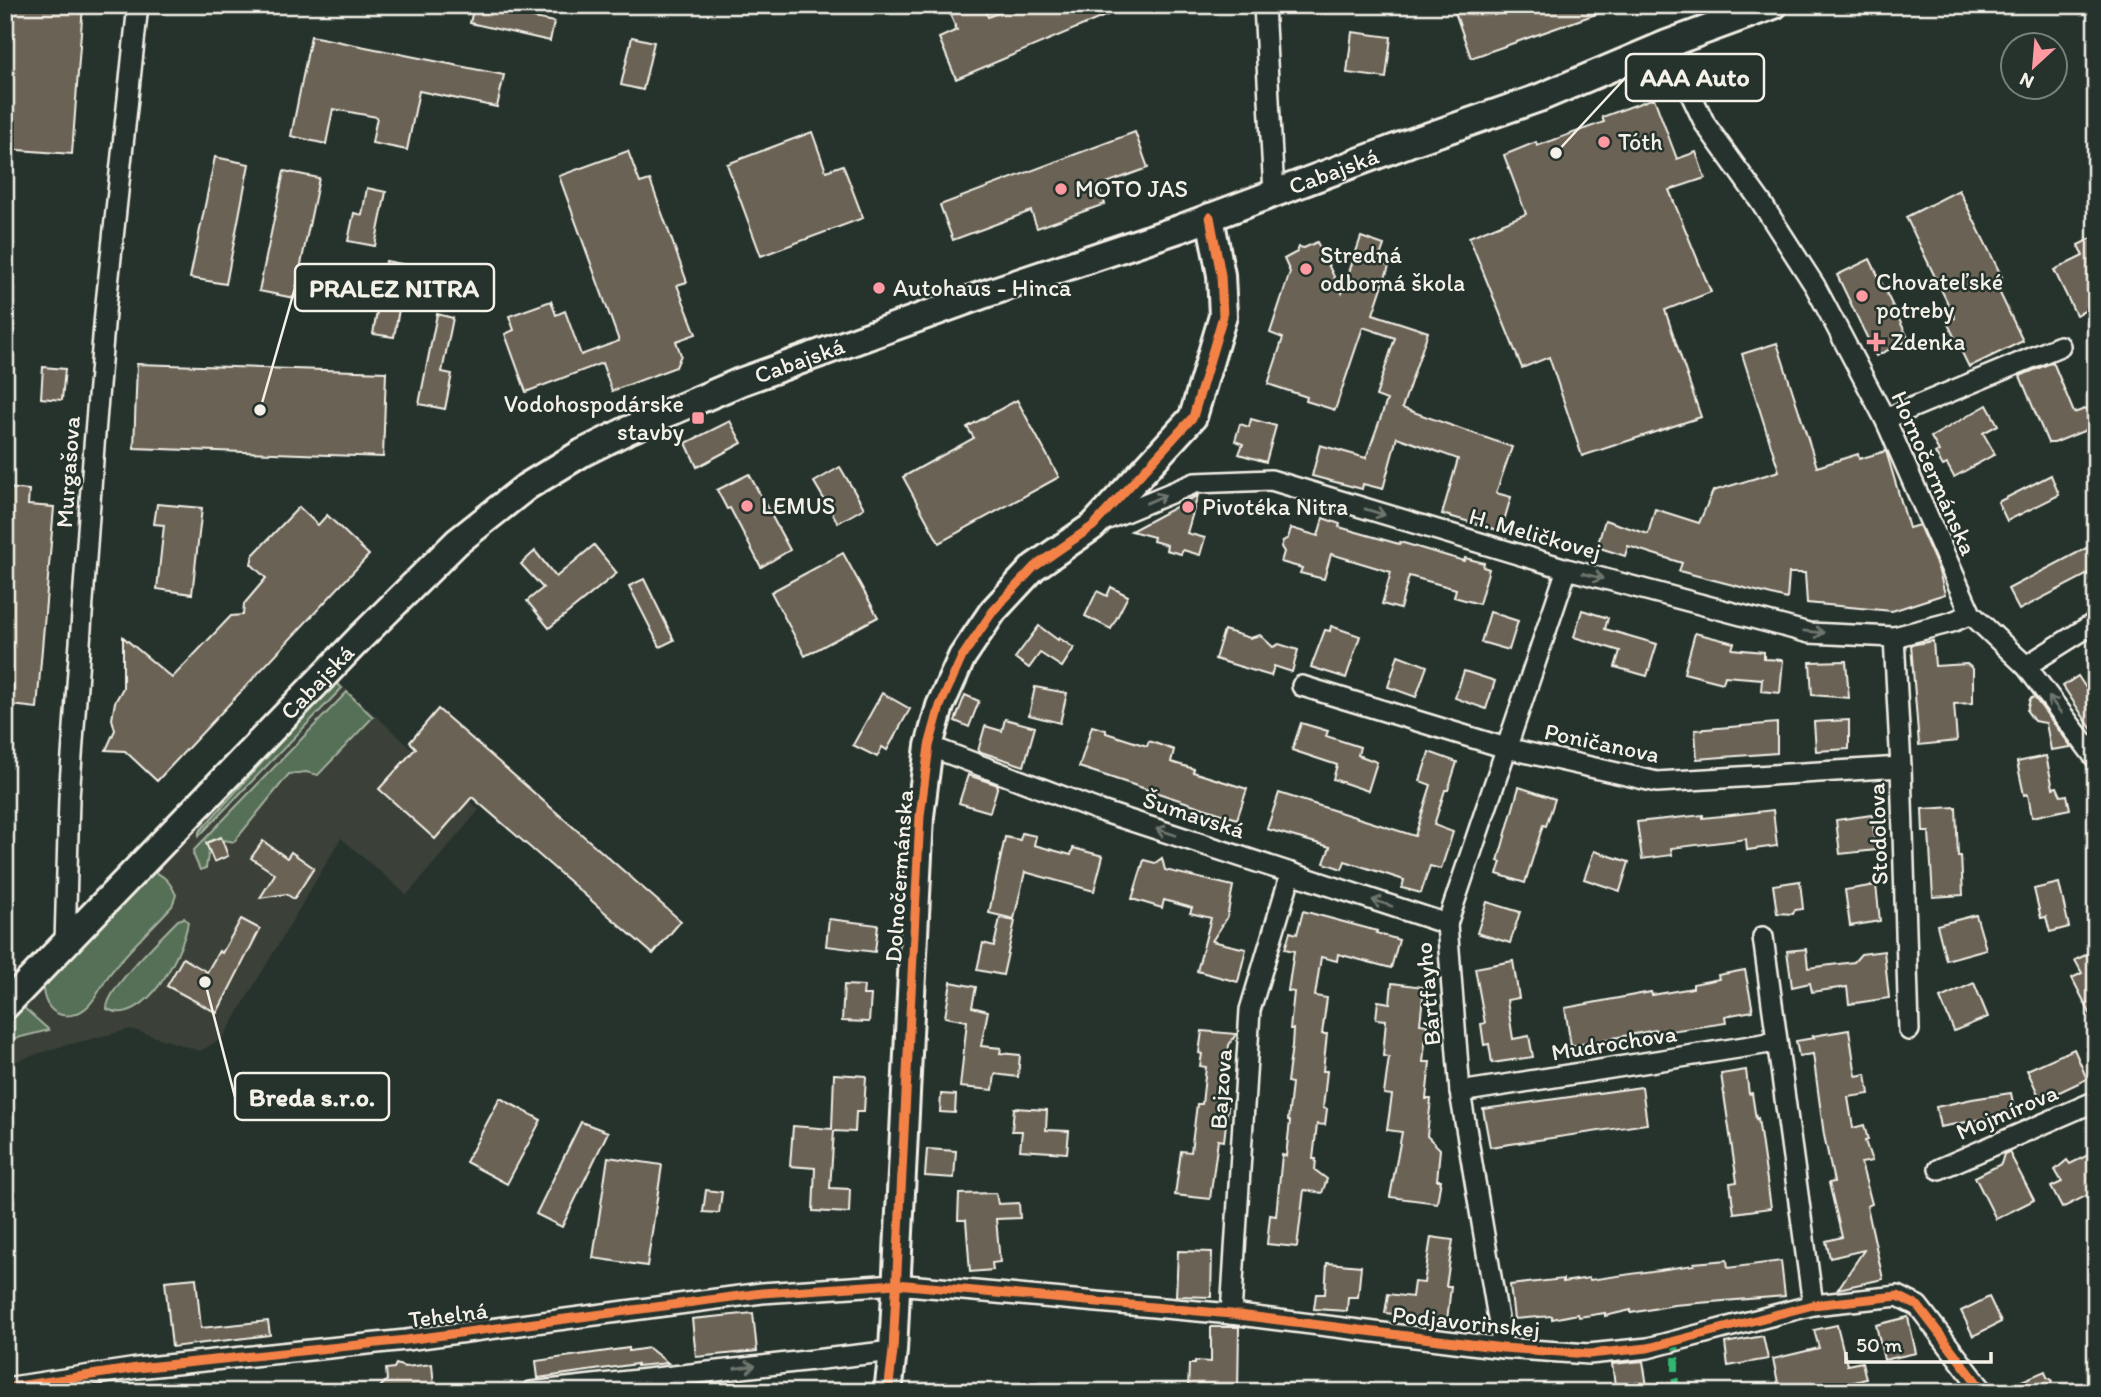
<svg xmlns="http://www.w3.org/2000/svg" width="2101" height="1397" font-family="Itim,sans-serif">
<rect width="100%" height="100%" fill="#26332d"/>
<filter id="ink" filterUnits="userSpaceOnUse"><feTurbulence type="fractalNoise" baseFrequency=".0143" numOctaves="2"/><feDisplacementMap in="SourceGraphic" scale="14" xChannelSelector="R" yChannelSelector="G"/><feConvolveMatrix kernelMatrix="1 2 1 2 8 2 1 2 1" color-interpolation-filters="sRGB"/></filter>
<g filter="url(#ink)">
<path fill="#3b4139" d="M333,677l146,133 -72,85 -66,-57 -118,200 -23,13 -69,-22 -76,19 -50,17v-44z"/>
<g fill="#557056" stroke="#a4b09f" stroke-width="2">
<path d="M335,682l7,6 -143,148v-4z"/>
<path d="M347,692l26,25 -55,58 -12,-3 -17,2 -55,68 -10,-2 -16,15 -2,13 -6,2 -7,-16 1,-4z"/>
<path d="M151,872c14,2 20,12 25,23l-4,11c-21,23 -45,45 -63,69 -7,10 -13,24 -22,32 -21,18 -44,6 -44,-21z"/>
<path d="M184,918l4,4c-4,29 -43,107 -81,87 -1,-20 56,-73 71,-89z"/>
<path d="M22,1006l27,24 -44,11v-16z"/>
</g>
<g fill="#6b6255" stroke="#f4f1e8" stroke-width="2">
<path d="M5,5h78l-11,149 -67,-5z"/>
<path d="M474,5h47l-2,10 35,7 -4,19 -80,-18z"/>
<path d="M946,5h37l5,12 29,-12h114l-175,74 -17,-41 18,-8z"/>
<path d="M1474,5h17l3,10 27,-10h92v3l-142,50 -16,-46z"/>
<path d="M1352,32l39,5 -5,41 -39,-5z"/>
<path d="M311,36l193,39 -7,32 -78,-16 -12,59 -35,-7 5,-26 -44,-8 -7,35 -35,-8z"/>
<path d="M632,37l22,5 -11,48 -22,-5z"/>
<path d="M1654,98l23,61 19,-7 9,26 -36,12 42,102 -46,18 36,107 -119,39 -33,-99 -27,11 -53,-131 57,-23 -22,-59 32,-13 1,4 67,-24 -2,-5z"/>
<path d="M812,132l14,39 17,-6 20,53 -102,38 -34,-92z"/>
<path d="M1135,132l13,36 -50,18 7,18 -68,24 -6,-17 -78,29 -13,-35z"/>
<path d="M628,151l12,32 10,-3 37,102 -10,3 19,49 -20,7 5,14 -5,12 -64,24 -10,-28 -76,29 -21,-58 9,-4 -5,-14 42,-15 5,14 9,-4 16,44 38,-14 -60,-165z"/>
<path d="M215,157l34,7 -23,120 -36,-6z"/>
<path d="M284,171l35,7 -25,120 -35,-7z"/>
<path d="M367,188l19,4 -11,54 -27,-5 6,-28 8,2z"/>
<path d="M1959,190l43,87 -8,4 29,60 -54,26 -22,-45 8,-4 -49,-101z"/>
<path d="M2096,236v70l-20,9 -22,-45 29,-14 -5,-11z"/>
<path d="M1361,237l23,8 -6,17 11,4 -16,48 55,18 -26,76 110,39 -16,46 15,4 -10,34 -59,-17 16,-55 -61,-22 -14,52 -20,-5 -1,5 -50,-13 8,-31 46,13 21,-58 -11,-4 19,-58 -32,-11 -28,83 -29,-9 1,-4 -39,-13 15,-46 -13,-5 20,-61 -6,-13 13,-7 2,-5 5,1 13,-6 25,51z"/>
<path d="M1870,259l39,81 -33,16 -39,-81z"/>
<path d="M386,261l21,4 -13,72 -21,-3z"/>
<path d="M437,314l16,4 -11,54 10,2 -7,35 -26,-5z"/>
<path d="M1777,343l40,124 41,-13 1,5 27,-8 23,77 10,-3 19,43 7,26 -53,17 -85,-8 -2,-30h-16l-2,26 -108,-28 3,-8 -54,-17 -3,10 -28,-9 8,-27 43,14 7,-25 44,14 14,-32 66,-20 -37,-117z"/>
<path d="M2053,362l21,51 22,-8v21l-42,17h-6l-28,-67z"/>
<path d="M137,364l249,8 -3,85 -249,-9z"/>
<path d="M43,367l22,2 -3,31 -21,-2z"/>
<path d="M1017,400l42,77 -120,66 -36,-66 71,-39 -7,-11z"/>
<path d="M1987,405l11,20 -15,8 12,21 -41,23 -7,-13 -4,2 -8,-13 4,-2 -8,-14z"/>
<path d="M1251,419l25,7 -10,36 -27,-8 4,-10 -8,-3 5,-17 9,3z"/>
<path d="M730,421l12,22 -45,24 -11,-24z"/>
<path d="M840,467l24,41 -26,15 -24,-41z"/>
<path d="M749,474l41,76 -29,17 -31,-59 -3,1 -10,-19z"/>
<path d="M2051,475l8,20 -52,26 -9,-19z"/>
<path d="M5,488l24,2 -1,15 26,2 -17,201 -26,-3 2,-20 -8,-1v-119l4,-40 -4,-1z"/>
<path d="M1198,495l-11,38 18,5 -5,17 -17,-5 -2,4 -15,-4 1,-5 -14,-4 1,-4 -23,-6z"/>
<path d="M157,504l45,4 -10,86 -35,-5 7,-64 -10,-1z"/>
<path d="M299,507l19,18 9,-10 42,40 -212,226 -32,-30 -19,-1 9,-20 -3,-11 3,-17 8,-14v-51l49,41 59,-62 12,-1 1,-11 22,-26 -15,-14 2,-9z"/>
<path d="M1323,518l17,6 -1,3 60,17 1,-2 64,19 1,-3 19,5 -1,4 6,2 -10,35 -25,-7 2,-8 -47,-13 -9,33 -18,-5 9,-32 -60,-18 -7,25 -24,-6 2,-5 -21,-6 3,-10 -3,-5 2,-6 5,-3 3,-10 27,8z"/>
<path d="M2096,543v27l-77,40 -11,-21z"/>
<path d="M594,545l23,28 -68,55 -22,-27 16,-13 -22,-24 14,-13 21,26z"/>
<path d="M843,553l35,64 -73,39 -34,-64z"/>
<path d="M644,579l30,61 -14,7 -31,-61z"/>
<path d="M1111,587l17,9 -17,33 -26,-13 12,-25 10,5z"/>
<path d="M1582,610l26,8 -3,11 52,15 -10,32 -32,-9 5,-16 -46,-14z"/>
<path d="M1490,612l28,9 -9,29 -28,-8z"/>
<path d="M1039,626l19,14 1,-2 15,10 -12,19 -22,-14 -11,15 -14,-10z"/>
<path d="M1331,626l29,10 -14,42 -35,-11 14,-37 5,1z"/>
<path d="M1224,630l26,8 10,-3 13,12 6,-3 19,6 -6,22 -18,-6 -3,10 -56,-17z"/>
<path d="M1695,633l39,10 -2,6 32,3v7l19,1 -3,33 -19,-2 1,-12 -37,-3 -2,7 -39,-10z"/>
<path d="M1933,641l2,25 32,-2 6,5v34l-19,1 3,37 -38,4 -8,-100z"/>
<path d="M1398,655l29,11 -11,31 -28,-10z"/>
<path d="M1846,661l3,37 -37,-3 -2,-33z"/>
<path d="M1464,671l31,10 -9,28 -31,-11z"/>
<path d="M2078,676l8,12 10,-6v54l-33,-50z"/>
<path d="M1035,687l32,6 -7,30 -31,-8z"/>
<path d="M882,693l28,16 -23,41 -5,-3 -5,10 -24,-12z"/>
<path d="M965,695l14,6 -10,26 -14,-6z"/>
<path d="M2034,697l36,48 1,2 -20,3 -5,-27 -12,-2 -7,-10 3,-12z"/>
<path d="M438,709l243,212 -28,33 -181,-157 -37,42 -56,-50 37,-41 -6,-6z"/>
<path d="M1005,719l30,8 -11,39 -46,-15 7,-25 17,5z"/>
<path d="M1849,720v29l-33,2 -2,-29z"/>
<path d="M1301,723l27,8 -2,5 34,11 -2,8 19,7 -9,29 -35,-12 4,-14 -45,-15z"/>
<path d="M1777,723v30l-80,6 -2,-29z"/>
<path d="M1092,726l14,4v3l41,13 2,-5 25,9 -3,12 23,7 -1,3 54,17 -10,30 -158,-52z"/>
<path d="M1429,752l28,10 -9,28h-3l-11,35 19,7 -12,37 -11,-3 -9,27 -19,-5 2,-8 -59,-19 -3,8 -18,-6 6,-16 -63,-18 12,-36 136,43 16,-51 -11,-4z"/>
<path d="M2046,756l7,32 4,-1 4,9 6,-1 3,14 -38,8 -4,-23 -4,1 -7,-33z"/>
<path d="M968,775l30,10 -8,27 -31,-9z"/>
<path d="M1519,787l36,12 -9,27 -3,-1 -18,58 -28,-9 4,-12 -3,-1z"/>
<path d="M1956,807l2,49h3l2,39 -30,2 -4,-65h-6l-1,-23z"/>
<path d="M1773,810l4,36 -30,4 -1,-11 -75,9 1,7 -30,4 -5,-37 66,-7v3l19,-2z"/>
<path d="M1872,815l4,35 -36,4 -4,-34z"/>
<path d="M1022,833l14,3 -2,9 37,10 2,-7 30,8 -9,35 -69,-19 -11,47 -25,-6 16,-76 15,3z"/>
<path d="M221,837l7,19 -14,6 -8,-19z"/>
<path d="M263,841l24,17 4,-6 23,16 -20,31 -8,-5 -26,4 15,-24 -24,-16z"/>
<path d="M1594,851l35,11 -9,29 -36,-12z"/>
<path d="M1162,858l3,12 68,16 -6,32 -15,23 34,8 -8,33 -41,-11 14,-53 -21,-5 2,-5 -28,-8 -2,8 -30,-9 12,-39 11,3z"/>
<path d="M1800,881l3,28 -8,1 -2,4 -16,-1 -4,-28z"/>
<path d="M2059,883l10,44 -19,5 -4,-15 -5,1 -7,-29z"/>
<path d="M1876,885l4,36 -30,5 -5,-36z"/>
<path d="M1487,902l33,10 -10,31 -33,-10z"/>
<path d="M1303,911l74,20 -1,2 23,7 -8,28 -53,-14 -1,7 -16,-4 -6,39 12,2 -5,36h5l-4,37h4l-4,37 4,1 -2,16 -8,-1 -4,35h3l-1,11 12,9 -5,14 -18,-3 -7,57 -30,-3 3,-29 6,1 6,-61 4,1 4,-35 -2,-1 4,-37 -5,-1 5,-36 1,-17h-3l4,-37 -6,-1 6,-40 -9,-2 5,-17 7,2z"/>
<path d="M1976,915l10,34 -40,11 -9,-35z"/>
<path d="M1000,918l15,3 -12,54 -26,-5 6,-27 11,3z"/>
<path d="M241,919l19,10 -43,84 -50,-27 16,-28 24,14 12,-21 3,2z"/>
<path d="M829,919l49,6 -3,27 -49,-6z"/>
<path d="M1806,949l2,19 46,-6 7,-8 23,-3 5,47 -40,6 -2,-17 -35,5 -2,-9 -18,4 -5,-36z"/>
<path d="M2096,950v75l-24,-47 10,-5 -7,-13z"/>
<path d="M1513,961l6,37 -12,2 6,39 16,-3 4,21 -41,6 -3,-19 -5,1 -3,-21 4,-1 -10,-55z"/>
<path d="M1745,970l8,41 -28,5 1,7 -69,10 -1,-3 -85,16 -6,-38 86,-16 1,3 41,-7v-4l26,-5 -1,-4z"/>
<path d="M951,982l25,5 -4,20 16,4 -7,35 20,2 -1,5 20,2 -2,22 -23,-3 -2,16 -33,-3 7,-66 -22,-4z"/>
<path d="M1392,983l32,4 -4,37 7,1 -4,37h7l-4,37h5l-4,37 13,13 -3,31h4l-4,23 -47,-6 12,-65 -15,-2 5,-35 -8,-1 5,-37 -6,-1 3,-36 -10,-1 2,-18 12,2z"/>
<path d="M1974,983l14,34 -34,14 -14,-33z"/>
<path d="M844,985l20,1 -1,9h8l-2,27 -27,-1z"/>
<path d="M1849,1030l7,46 10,-2 3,20 -21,3 5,31 11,-3 4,15 -3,1 7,20 -11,2 11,41 -5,2 16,73 -45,10 26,-39 -34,8 -4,-17 16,-4 -13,-54 5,-1 -10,-47 -11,-81 -14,2 -3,-15 18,-3 -1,-2z"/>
<path d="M1202,1031l34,3 -7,11 -3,25 -2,-1 -4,37 8,1 -4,34 -6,-1 -8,59 -35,-4 6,-44 10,1 6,-48h5l4,-37 -6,-1 2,-12 -3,-1z"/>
<path d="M2074,1049l13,30 -36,17 -2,-4 -10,4 -12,-26z"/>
<path d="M1746,1070l3,24 3,-1 4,26 2,-1 13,90 -37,5 -4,-30 7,-1 -16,-108z"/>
<path d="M834,1074l32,2 -2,36h-8l-1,20 -21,-1 -4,57 20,1 -1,24 -36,-2 2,-43 -25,-2 3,-40 39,3z"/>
<path d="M1642,1087l5,37 -157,23 -7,-38z"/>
<path d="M2011,1093l4,20 -75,14 -4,-20 36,-8z"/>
<path d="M941,1094l15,1 -1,18 -15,-1z"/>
<path d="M500,1098l41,22 -34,64 -41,-22z"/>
<path d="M1014,1108l33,2 -1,20 23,1 -2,22 -47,-3 2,-19h-10z"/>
<path d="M581,1122l27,10 -46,95 -26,-13z"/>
<path d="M927,1149l29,2 -2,27 -29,-2z"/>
<path d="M2009,1152l25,48 -38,19 -21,-42 26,-13 3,-10z"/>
<path d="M2090,1154l6,11v26l-34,17 -11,-21 11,-5 -7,-12 12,-10 3,4z"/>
<path d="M608,1157l54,8 -15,101 -54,-8z"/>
<path d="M706,1190l16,2 -3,21 -16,-1z"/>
<path d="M996,1193l2,11 21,-1 1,15 -24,1 4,43 -8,1 1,7 -23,2 -4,-52h-8l1,-26z"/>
<path d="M1431,1237l22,3 -7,46h5l-4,35 -62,-8 3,-19 24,3 2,-15 10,1z"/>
<path d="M1178,1251l34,1 -1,45 -35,-1z"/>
<path d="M1727,1260l1,8 53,-7 4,35 -111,9 -43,8v-3l-26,6v-3l-26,4 -1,-3 -26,5v-3l-38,3 -4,-34 53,-6v3l26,-4 1,2 104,-15v-2z"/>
<path d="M1327,1263l34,3 -3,31h-10l-1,14 -33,-2 2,-15h9z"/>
<path d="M196,1278l5,50 67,-7 2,14 -98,12 -7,-66z"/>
<path d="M1989,1297l12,25 -28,14 -12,-25z"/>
<path d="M753,1313l4,38 -61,6 -4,-38z"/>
<path d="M1908,1317l8,36 -32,7 -8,-35z"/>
<path d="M1837,1325l10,40 15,-3 4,17 -15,4 2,9h-23l-2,-7 -48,7 -7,-33 46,-11 -5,-18z"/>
<path d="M1211,1327h28l-1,65h-50l1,-28h6v-3l16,1z"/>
<path d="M1763,1336l5,23 -40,7 -3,-23z"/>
<path d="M629,1348v3l20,-3 19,15 -31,3v-2l-99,14 -2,-17z"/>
<path d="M1643,1361l4,25 -31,6 -4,-28z"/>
<path d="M396,1364l9,3 27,-3 2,23 -59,5 12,-12 -1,-11 8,-1z"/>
<path d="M2045,1371l2,6 5,3 -3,12h-53z"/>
</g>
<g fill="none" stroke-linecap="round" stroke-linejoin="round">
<g stroke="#f4f1e8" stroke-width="24">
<g id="street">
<path d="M1264,5l10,189"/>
<path d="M1667,44l38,80 56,78 54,84 70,133 86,195 55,52 70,93"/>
<path d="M1885,419l175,-73"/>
<path d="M1098,523l97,-40 76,-3 296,89 242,64 85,4 58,-15 19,-8"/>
<path d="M1894,637l7,130 8,263"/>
<path d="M2026,666l70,-44"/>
<path d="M1302,686l204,62 151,34 244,-15"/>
<path d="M929,746l169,64 349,114"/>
<path d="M1763,937l50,368"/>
<path d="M65,944l4,-146 25,-352 11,-133 33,-308"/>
<path d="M1460,1092l316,-50"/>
<path d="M1939,1169l157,-68"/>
<path d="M1231,1314l19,-304 41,-137"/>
<path d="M1503,1348l-43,-256 -13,-168 120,-355"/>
<path d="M5,1388l132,-20 269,-28 356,-47 134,-9 335,30 272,34 86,6 59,-6 165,-43 85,-9 20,10 66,86"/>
<path d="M531,1392l362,-41"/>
</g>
</g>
<g stroke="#f4f1e8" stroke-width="32">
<g id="secondary">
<path id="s1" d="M5,1006l356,-369 96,-95 69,-55 56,-34 44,-22 114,-49 245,-88 194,-65 230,-86 130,-45 128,-54 107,-39"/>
<path d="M888,1392l5,-41 27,-535 9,-70 11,-40 22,-49 31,-46 41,-44 59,-41 100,-109 30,-101 -2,-41 -11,-58"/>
</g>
</g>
<use href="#street" stroke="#26332d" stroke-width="19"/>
<use href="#secondary" stroke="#26332d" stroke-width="26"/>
<path stroke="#33b770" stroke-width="7" stroke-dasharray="14 7" stroke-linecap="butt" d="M1675,1392l1,-51"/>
<g stroke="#26332d" stroke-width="13">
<g id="cycleway">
<path d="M5,1388l132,-20 269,-28 356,-47 134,-9 335,30 272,34 86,6 59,-6 165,-43 85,-9 20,10 66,86"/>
<path d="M888,1392l5,-41 27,-535 9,-70 11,-40 22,-49 31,-46 41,-44 59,-41 100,-109 30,-101 -2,-41 -11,-58"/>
</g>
</g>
<use href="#cycleway" stroke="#f48246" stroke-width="9"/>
</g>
<defs><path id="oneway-shaft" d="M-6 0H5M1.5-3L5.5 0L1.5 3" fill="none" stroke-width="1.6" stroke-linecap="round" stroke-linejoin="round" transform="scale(1.75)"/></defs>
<g stroke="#6e766e">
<use href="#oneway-shaft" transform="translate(1156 499) rotate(-23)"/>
<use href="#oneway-shaft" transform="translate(1375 512) rotate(17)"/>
<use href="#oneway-shaft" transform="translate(1593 576) rotate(15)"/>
<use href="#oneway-shaft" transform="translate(1814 632) rotate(6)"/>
<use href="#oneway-shaft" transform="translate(2055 705) rotate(-127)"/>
<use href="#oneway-shaft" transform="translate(1166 832) rotate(-162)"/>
<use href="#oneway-shaft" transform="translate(1382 903) rotate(-162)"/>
<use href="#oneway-shaft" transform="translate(745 1367) rotate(-7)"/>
</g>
</g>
<g fill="#ff9aa2" stroke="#26332d" stroke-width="2.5">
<circle cx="1604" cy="142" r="7"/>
<circle cx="1061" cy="189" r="7"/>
<circle cx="1306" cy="269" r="7"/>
<circle cx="879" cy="288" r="7"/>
<circle cx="1862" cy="296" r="7"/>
<path d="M1872.5 331.5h7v7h7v7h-7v7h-7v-7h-7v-7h7z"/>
<rect x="691" y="411" width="14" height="14" rx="3.5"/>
<circle cx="747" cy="506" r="7"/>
<circle cx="1188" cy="507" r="7"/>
</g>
<g text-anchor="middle" stroke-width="5" stroke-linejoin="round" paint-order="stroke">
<g font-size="24" fill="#f4f1e8" stroke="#26332d" text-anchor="start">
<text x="1618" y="150">Tóth</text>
<text x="1075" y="197">MOTO JAS</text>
<text x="1320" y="263">Stredná<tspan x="1320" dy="28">odborná škola</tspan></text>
<text x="1876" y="290">Chovateľské<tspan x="1876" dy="28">potreby</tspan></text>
<text x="893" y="296">Autohaus - Hinca</text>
<text x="1890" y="350">Zdenka</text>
<text x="684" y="412" text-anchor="end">Vodohospodárske<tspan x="684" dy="28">stavby</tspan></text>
<text x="761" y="514">LEMUS</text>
<text x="1202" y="515">Pivotéka Nitra</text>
</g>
<g font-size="24" fill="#f4f1e8" stroke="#26332d">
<text dy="8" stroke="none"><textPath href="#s1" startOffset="1605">Cabajská</textPath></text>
<text dy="8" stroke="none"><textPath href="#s1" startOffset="1038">Cabajská</textPath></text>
<text transform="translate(68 472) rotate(-86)" y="8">Murgašova</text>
<text transform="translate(1934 473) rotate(66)" y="8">Hornočermánska</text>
<text transform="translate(1535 534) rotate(16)" y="8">H. Meličkovej</text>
<text dy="8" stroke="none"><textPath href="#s1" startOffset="450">Cabajská</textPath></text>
<text transform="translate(1602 743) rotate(12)" y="8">Poničanova</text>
<text transform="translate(1194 815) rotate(18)" y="8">Šumavská</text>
<text transform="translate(1878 834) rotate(-92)" y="8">Stodolova</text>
<text transform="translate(899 876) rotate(-86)" y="8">Dolnočermánska</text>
<text transform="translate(1428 994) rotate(-95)" y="8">Bártfayho</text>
<text transform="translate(1614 1043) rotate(-9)" y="8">Mudrochova</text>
<text transform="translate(1221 1089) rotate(-86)" y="8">Bajzova</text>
<text transform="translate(2007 1112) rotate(-23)" y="8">Mojmírova</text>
<text transform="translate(448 1315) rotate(-7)" y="8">Tehelná</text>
<text transform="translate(1466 1322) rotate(6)" y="8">Podjavorinskej</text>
</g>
</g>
<path fill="none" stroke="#f4f1e8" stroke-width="2.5" d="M1556 153L1626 77M260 410L295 288M205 982L235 1097"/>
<g fill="#f4f1e8" stroke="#26332d" stroke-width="2.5">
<circle cx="1556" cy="153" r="7"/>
<circle cx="260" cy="410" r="7"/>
<circle cx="205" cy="982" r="7"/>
</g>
<g fill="#26332d" stroke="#f4f1e8" stroke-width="2.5">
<rect x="1626" y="54" width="138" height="47" rx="7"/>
<rect x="295" y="264" width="199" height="47" rx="7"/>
<rect x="235" y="1073" width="154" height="47" rx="7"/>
</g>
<g font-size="26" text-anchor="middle" font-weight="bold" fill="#f4f1e8">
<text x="1695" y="86">AAA Auto</text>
<text x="394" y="297">PRALEZ NITRA</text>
<text x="312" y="1106">Breda s.r.o.</text>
</g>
<rect width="2101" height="1397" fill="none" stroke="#26332d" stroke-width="28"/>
<rect x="14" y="14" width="2073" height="1369" fill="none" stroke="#f4f1e8" stroke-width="2.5" filter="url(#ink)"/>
<g transform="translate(2034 66) rotate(206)"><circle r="33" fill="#26332d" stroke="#787f78" stroke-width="2"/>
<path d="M0-5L12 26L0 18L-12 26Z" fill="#ff9aa2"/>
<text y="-10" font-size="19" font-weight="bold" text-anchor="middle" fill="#f4f1e8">N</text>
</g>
<path d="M1846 1352v10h145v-10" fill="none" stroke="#f4f1e8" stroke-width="3.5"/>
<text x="1856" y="1352" font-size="21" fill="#f4f1e8" stroke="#26332d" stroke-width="5" paint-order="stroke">50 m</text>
</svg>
